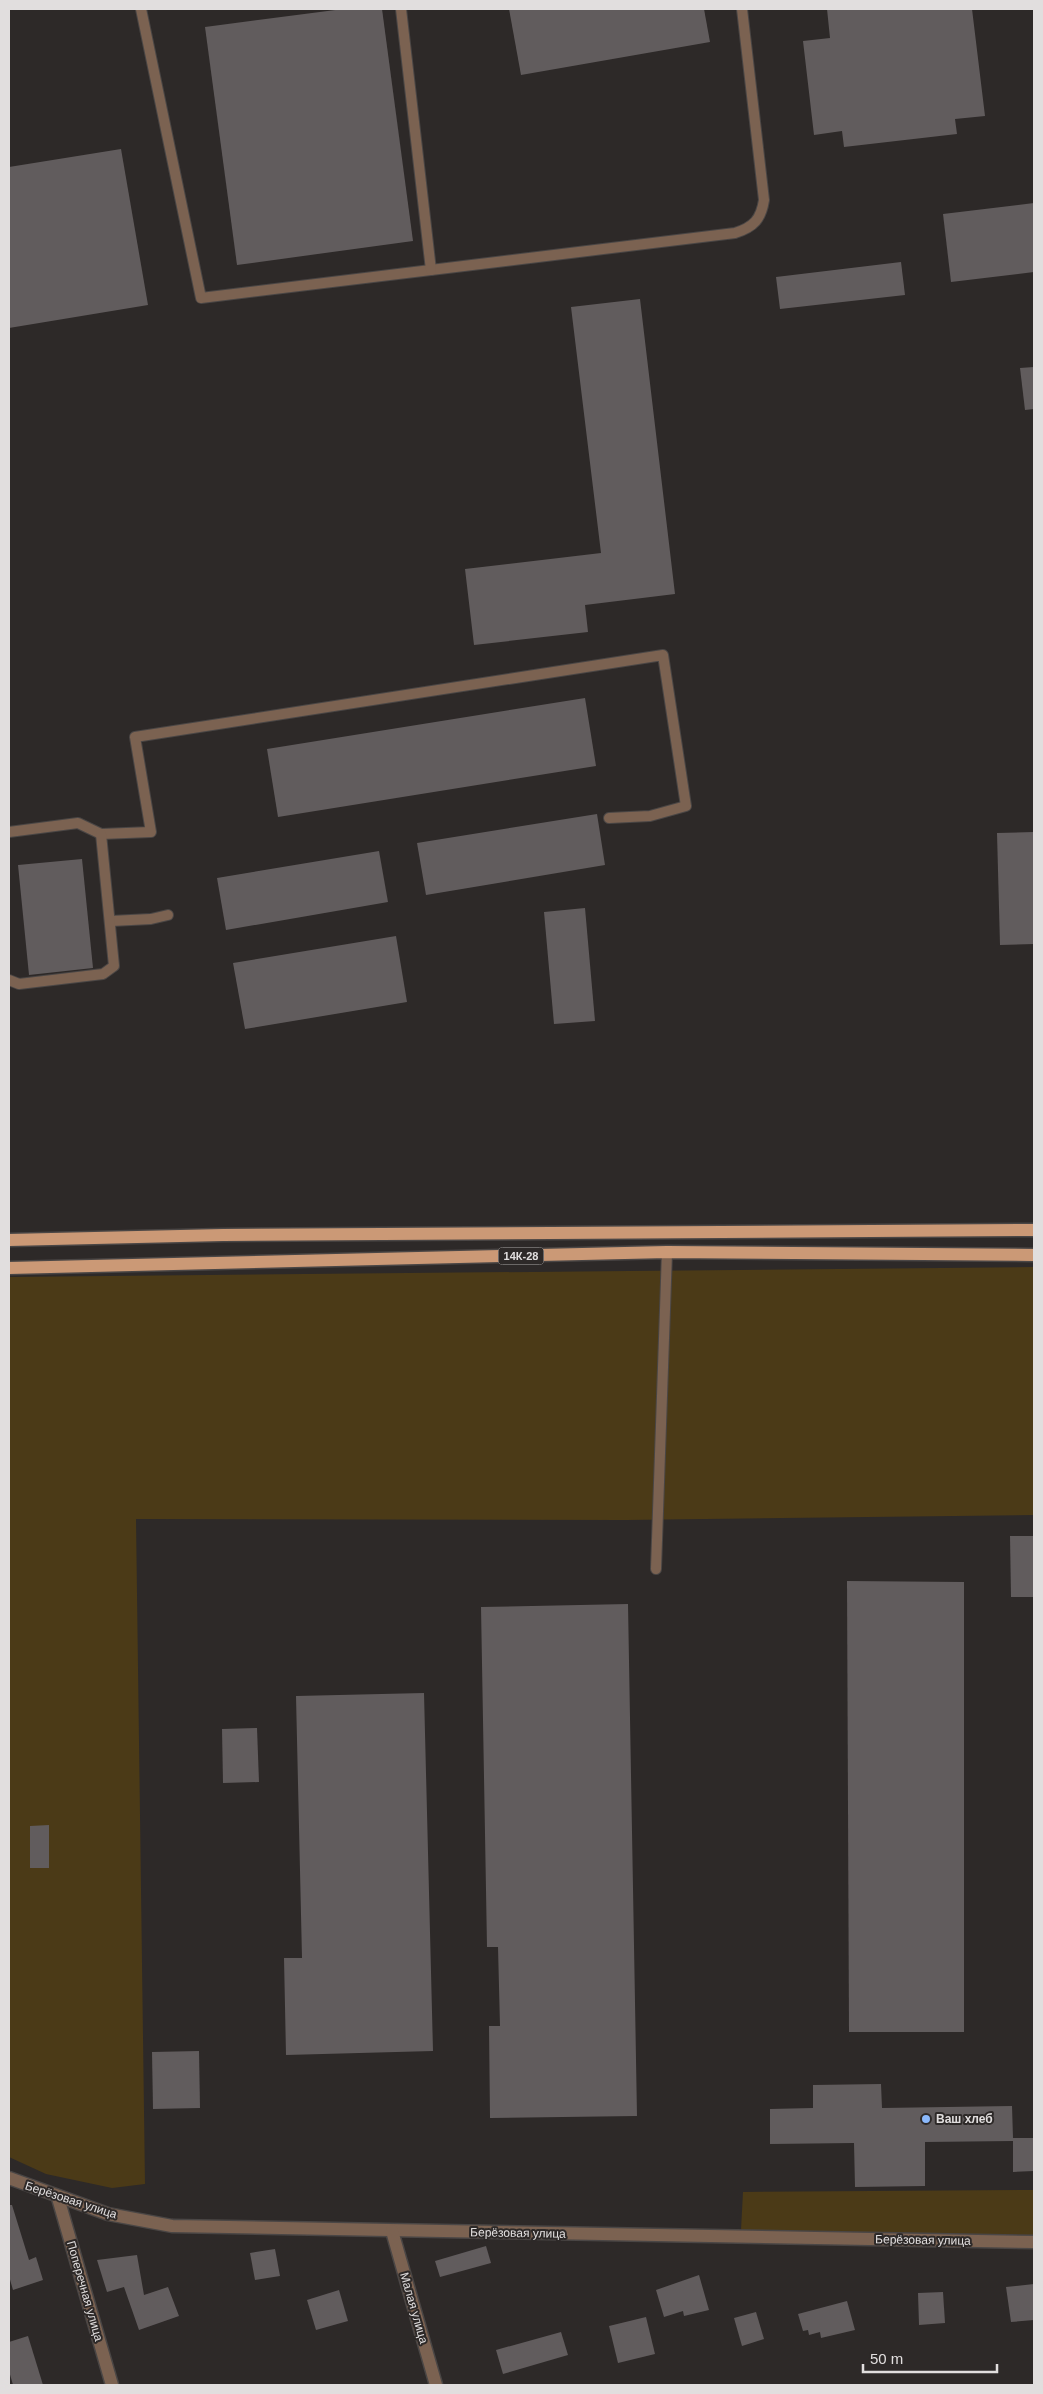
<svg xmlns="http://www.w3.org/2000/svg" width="1043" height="2394" font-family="Helvetica,sans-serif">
<rect width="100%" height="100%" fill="#2d2928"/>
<g fill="#4b3a17">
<path d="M1034,1267v248l-408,5 -490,-1 9,665 -33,4 -66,-14 -37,-17v-880z"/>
<path d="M1034,2190v45l-293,-5 2,-38z"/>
</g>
<g fill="#615c5d">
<path d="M343,9h39l31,232 -176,24 -32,-238z"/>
<path d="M509,9h195l6,33 -189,33z"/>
<path d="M827,9h145l13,107 -30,3 2,15 -113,13 -2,-16 -28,4 -11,-94 27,-3z"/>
<path d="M121,149l27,156 -139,23v-161z"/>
<path d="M1034,203v69l-83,10 -8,-68z"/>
<path d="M901,262l4,33 -125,14 -4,-32z"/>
<path d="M640,299l35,295 -90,11 3,27 -114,13 -9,-76 136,-16 -30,-246z"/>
<path d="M1034,367v42l-9,1 -5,-42z"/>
<path d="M585,698l11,68 -318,51 -11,-68z"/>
<path d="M597,814l8,51 -179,30 -9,-52z"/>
<path d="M1034,832v112l-34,1 -3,-112z"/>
<path d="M379,851l9,51 -162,28 -9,-52z"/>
<path d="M82,859l11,109 -64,7 -11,-110z"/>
<path d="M585,908l10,113 -41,3 -10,-112z"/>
<path d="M396,936l11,66 -162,27 -12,-66z"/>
<path d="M1010,1536h24v61h-23z"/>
<path d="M847,1581l117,1v450h-115z"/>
<path d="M628,1604l9,512 -147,2 -1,-92h11l-2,-79h-11l-6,-340z"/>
<path d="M424,1693l9,358 -147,4 -2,-97h18l-6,-262z"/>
<path d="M257,1728l2,54 -36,1 -1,-54z"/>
<path d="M49,1825v43h-19v-42z"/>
<path d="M199,2051l1,57 -47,1 -1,-57z"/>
<path d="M881,2084l1,24 130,-2 1,32h21v33l-21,1v-31l-88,1v44l-70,1 -1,-44 -84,1v-35l43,-1v-23z"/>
<path d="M9,2205h3l17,55 7,-3 7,23 -30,10 -4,-14z"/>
<path d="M486,2246l5,17 -51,14 -5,-16z"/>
<path d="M275,2249l5,27 -25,4 -5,-27z"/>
<path d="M137,2255l7,40 24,-8 11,29 -40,14 -15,-43 -17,5 -10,-32z"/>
<path d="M699,2275l10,35 -25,6 -1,-5 -19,6 -8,-27z"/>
<path d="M1034,2284v36l-23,2 -5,-35z"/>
<path d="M339,2290l9,31 -32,9 -9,-30z"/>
<path d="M943,2292l2,31 -26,2 -1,-32z"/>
<path d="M847,2301l8,29 -34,8 -1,-6 -11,3 -1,-5 -5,1 -5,-17z"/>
<path d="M756,2312l8,27 -22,7 -8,-28z"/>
<path d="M646,2317l9,37 -37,9 -9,-37z"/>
<path d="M561,2332l7,23 -65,19 -7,-24z"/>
<path d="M28,2336l15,49h-30l-4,-14v-29z"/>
</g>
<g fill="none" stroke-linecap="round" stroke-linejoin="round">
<g stroke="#4a4645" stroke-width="12">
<g id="lane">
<path d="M141,9l60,289 534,-65c19,-6 26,-14 29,-33l-22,-191"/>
<path d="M401,9l30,261"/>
<path d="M9,832l69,-9 23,11 50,-2 -16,-95 528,-82 23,151 -36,10 -41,2"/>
<path d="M111,921l40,-2 17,-4"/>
<path d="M9,980l10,4 84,-10 11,-8 -13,-132"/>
<path d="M656,1569l11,-317"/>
</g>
</g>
<g stroke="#4a4645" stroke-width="15">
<g id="street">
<path d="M9,2178l99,36 64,12 862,16"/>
<path d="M58,2198l54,187"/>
<path d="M392,2231l44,154"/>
</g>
</g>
<g stroke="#4a4645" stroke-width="15">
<g id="primary">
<path d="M9,1240l214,-5 811,-5"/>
<path d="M9,1268l658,-16 367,3"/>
</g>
</g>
<use href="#lane" stroke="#7b6251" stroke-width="10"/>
<use href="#street" stroke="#7b6251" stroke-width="12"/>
<use href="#primary" stroke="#cb9976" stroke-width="12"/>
</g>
<circle fill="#8bb9fc" stroke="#2d2928" stroke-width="2" cx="926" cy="2119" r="5"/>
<g text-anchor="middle" stroke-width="4" stroke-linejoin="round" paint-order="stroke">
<rect fill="#2d2928" stroke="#aba8a7" stroke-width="1" x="498.5" y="1247.5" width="45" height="17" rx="4"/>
<g font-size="11" font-weight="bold" fill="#e1dede">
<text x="521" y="1260">14К-28</text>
</g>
<g font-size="12" font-weight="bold" fill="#e1dede" stroke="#2d2928" text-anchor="start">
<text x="936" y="2123">Ваш хлеб</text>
</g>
<g font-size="12" fill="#e1dede" stroke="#2d2928">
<text transform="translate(71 2200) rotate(18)" y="4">Берёзовая улица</text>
<text transform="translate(518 2233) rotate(1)" y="4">Берёзовая улица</text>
<text transform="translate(923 2240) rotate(1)" y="4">Берёзовая улица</text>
<text transform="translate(85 2291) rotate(74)" y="4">Поперечная улица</text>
<text transform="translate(414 2308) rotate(74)" y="4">Малая улица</text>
</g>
</g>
<rect width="1043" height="2394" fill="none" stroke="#e1dede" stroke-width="20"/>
<path d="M863 2364v8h134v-8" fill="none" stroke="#e1dede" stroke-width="2.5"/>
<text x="870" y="2364" font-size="15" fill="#e1dede" stroke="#2d2928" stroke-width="4" paint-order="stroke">50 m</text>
</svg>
